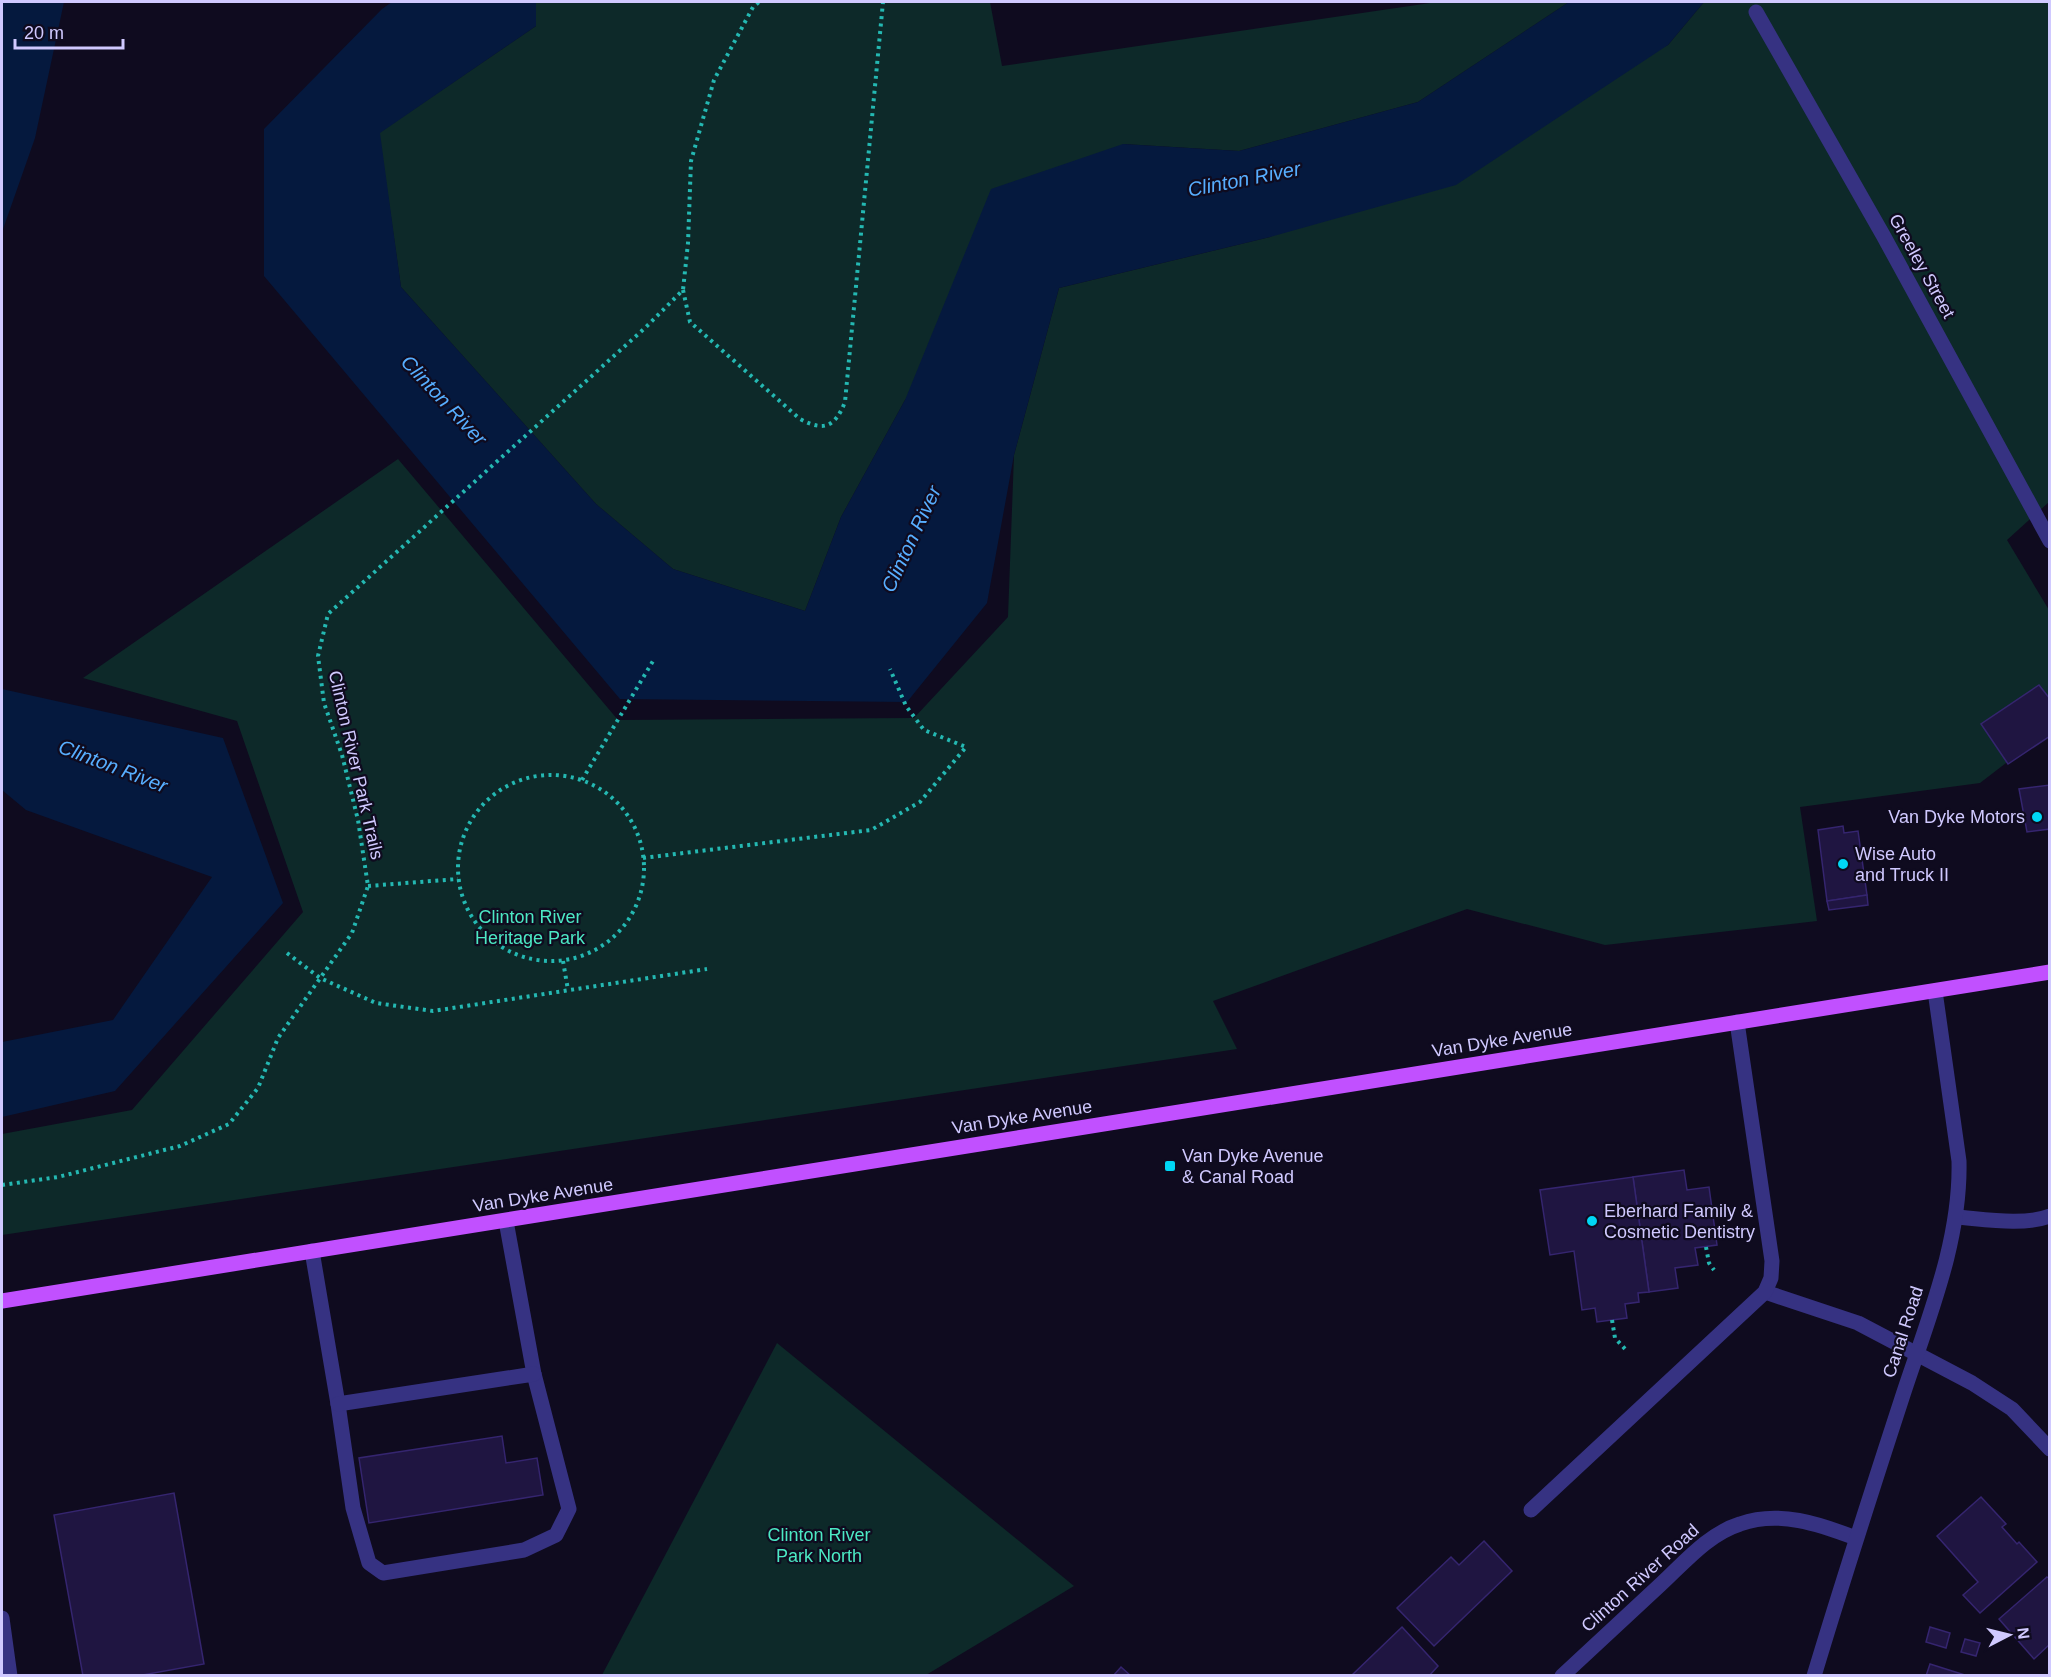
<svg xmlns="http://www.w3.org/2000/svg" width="2051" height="1677" font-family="Helvetica,sans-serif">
<rect width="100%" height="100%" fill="#0f0b1f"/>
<g fill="#0d2929">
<path d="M536,2h454l12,64 435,-64h132l-151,100 -179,49 -116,-7 -218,256 -64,117 -36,94 -132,-42 -77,-65 -195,-217 -22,-154 157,-107z"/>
<path d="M1704,2h345v500l-42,38 42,70v120l-69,53 -180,24 17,114 -212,24 -138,-36 -254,92 24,48 -1235,186v-101l130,-24 171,-198 -66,-191 -154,-43 315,-219 220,261 296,-2 94,-101 6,-162 45,-167 211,-51 398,-192z"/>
<path d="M777,1343l297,243 -148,89h-324z"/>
</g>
<g fill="#05193e">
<path d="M2,2h62l-29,136 -33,94z"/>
<path d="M392,2h144v24l-156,107 21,154 195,217 77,65 132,42 36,-94 64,-117 86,-211 132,-45 116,7 179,-49 151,-100h135l-36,43 -212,140 -186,52 -211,51 -45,167 -27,148 -80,99 -287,-3 -356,-423v-147l118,-120z"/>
<path d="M2,689l221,49 60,165 -168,188 -113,26v-75l111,-22 99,-143 -186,-67 -24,-20z"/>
</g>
<g fill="#1f1541" stroke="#35256f" stroke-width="1.5">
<path d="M2039,685l11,14v37l-42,28 -27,-40z"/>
<path d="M2050,785v44l-23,3 -8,-43z"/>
<path d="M1843,826l1,7 14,-2 9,64 -40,6 -9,-71z"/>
<path d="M1867,895l1,10 -39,5 -2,-9z"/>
<path d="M1684,1170l3,20 22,-3 8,58 -22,3 3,17 -23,3 3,20 -29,4 -16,-115z"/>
<path d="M1633,1177l16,115 -11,1 1,9 -14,2 2,14 -30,4 -2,-14 -13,2 -8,-59 -24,4 -10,-65z"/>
<path d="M502,1436l4,27 31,-5 6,37 -174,28 -10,-65z"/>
<path d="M174,1493l30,171 -67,12h-54l-29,-161z"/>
<path d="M1981,1497l25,27 -4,3 15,17 2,-2 18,20 -57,51 -17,-18 15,-13 -41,-46z"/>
<path d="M1484,1541l28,30 -78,75 -37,-38 54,-51 8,8z"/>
<path d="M2047,1577l3,2v65l-16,15 -35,-40z"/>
<path d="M1402,1627l36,39 -9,10h-78z"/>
<path d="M1930,1627l20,6 -4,15 -20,-6z"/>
<path d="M1965,1639l15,4 -4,13 -15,-4z"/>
<path d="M1930,1664l38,12h-42z"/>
<path d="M1121,1667l10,9h-18z"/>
</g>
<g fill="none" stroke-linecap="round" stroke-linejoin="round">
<g stroke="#24b8b2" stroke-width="4" stroke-dasharray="3 4.5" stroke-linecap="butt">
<path d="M683,290l7,32 110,97c24,13 35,8 45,-17l38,-400"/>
<circle cx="551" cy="868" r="93"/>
<path d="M582,780l71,-119"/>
<path d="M643,858l228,-28 49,-28 46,-55 -42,-17 -18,-24 -16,-37"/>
<path d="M368,886l90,-7"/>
<path d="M287,953l33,25 56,25 57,8 274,-42"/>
<path d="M563,961l5,29"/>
<path d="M2,1185l56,-8 122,-31 49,-22 29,-36 20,-50 74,-105 16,-47 -10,-66 -16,-65 -18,-52 -6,-47 10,-42 318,-287 37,-37 5,-47 3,-82 23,-81 39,-73 6,-5"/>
<path d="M1706,1247l3,16 5,7"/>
<path d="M1612,1320l3,18 11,12"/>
</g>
<g stroke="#363282" stroke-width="15">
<path d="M1756,12l127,223 167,306"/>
<path d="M1956,1217c27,2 68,9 94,-1"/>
<path d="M312,1251l26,153 15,104 16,55 14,10 141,-23 32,-15 13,-26 -35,-135 -28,-153"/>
<path d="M1765,1292l93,31 114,60 40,26 38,40"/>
<path d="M338,1404l196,-30"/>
<path d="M1531,1510l234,-218 6,-14 1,-17 -35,-239"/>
<path d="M2,1618l8,58"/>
<path d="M1562,1676c33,-31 66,-61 98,-91 24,-22 48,-51 80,-61 39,-14 79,0 116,14"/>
<path d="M1814,1676c28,-93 58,-186 88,-278 25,-77 59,-156 57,-237l-24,-170"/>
</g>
<path stroke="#c150ff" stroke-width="15" d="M2,1301l2048,-329"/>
</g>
<g fill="#00d6f4" stroke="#0f0b1f" stroke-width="2">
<circle cx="2037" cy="817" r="6"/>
<circle cx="1843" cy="864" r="6"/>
<rect x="1164" y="1160" width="12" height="12" rx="3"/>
<circle cx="1592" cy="1221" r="6"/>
</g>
<g text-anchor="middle" stroke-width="4.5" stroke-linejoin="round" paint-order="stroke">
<g font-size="18" fill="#d0c9ff" stroke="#0f0b1f">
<text transform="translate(1922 266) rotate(61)" y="6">Greeley Street</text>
<text transform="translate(356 765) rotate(77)" y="6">Clinton River Park Trails</text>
<text transform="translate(1502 1040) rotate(-9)" y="6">Van Dyke Avenue</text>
<text transform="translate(1022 1117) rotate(-9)" y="6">Van Dyke Avenue</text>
<text transform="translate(543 1195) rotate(-9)" y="6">Van Dyke Avenue</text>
<text transform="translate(1903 1332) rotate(-72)" y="6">Canal Road</text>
<text transform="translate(1640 1578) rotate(-42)" y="6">Clinton River Road</text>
</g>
<g font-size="18" fill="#d0c9ff" stroke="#0f0b1f" text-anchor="start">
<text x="2025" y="823" text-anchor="end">Van Dyke Motors</text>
<text x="1855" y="860">Wise Auto<tspan x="1855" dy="21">and Truck II</tspan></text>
<text x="1182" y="1162">Van Dyke Avenue<tspan x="1182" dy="21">&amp; Canal Road</tspan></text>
<text x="1604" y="1217">Eberhard Family &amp;<tspan x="1604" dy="21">Cosmetic Dentistry</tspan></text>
</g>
<g font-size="18" fill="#4ce8c4" stroke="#0f0b1f">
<text x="530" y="923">Clinton River<tspan x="530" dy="21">Heritage Park</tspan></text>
<text x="819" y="1541">Clinton River<tspan x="819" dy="21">Park North</tspan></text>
</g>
<g font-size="20" font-style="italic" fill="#57aeff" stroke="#0f0b1f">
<text transform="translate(1244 179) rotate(-11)" y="7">Clinton River</text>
<text transform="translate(444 400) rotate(47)" y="7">Clinton River</text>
<text transform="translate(911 539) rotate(-65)" y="7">Clinton River</text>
<text transform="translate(113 766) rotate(21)" y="7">Clinton River</text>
</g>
</g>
<rect width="2051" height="1677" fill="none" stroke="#d0c9ff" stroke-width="6"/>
<g transform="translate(2009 1635) rotate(83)" stroke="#0f0b1f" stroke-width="4.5" paint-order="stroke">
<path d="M0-4.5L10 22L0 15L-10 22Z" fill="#d0c9ff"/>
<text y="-9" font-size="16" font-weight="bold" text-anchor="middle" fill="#d0c9ff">N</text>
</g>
<path d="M15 39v9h108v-9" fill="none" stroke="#d0c9ff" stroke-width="3"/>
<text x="24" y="39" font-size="18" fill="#d0c9ff" stroke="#0f0b1f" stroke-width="4.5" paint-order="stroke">20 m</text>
</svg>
